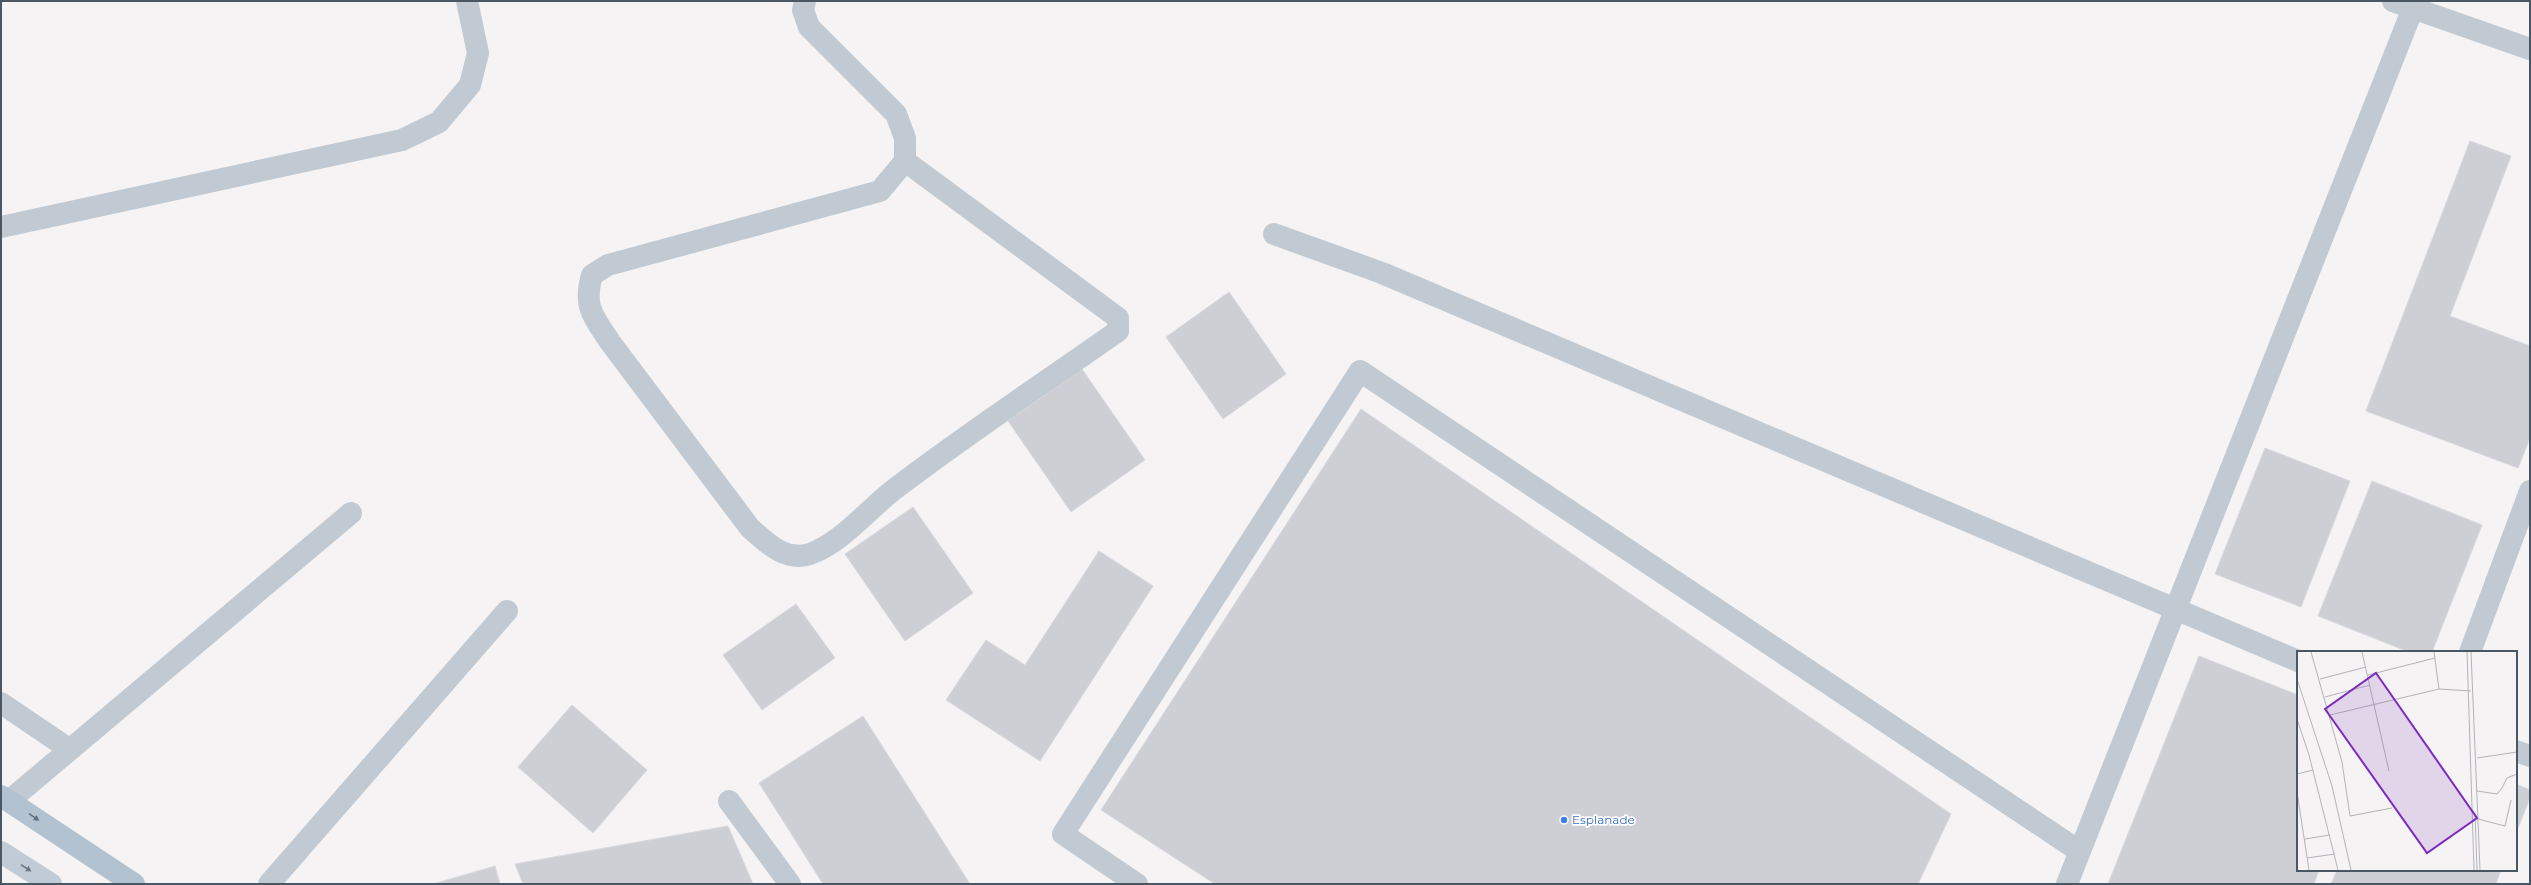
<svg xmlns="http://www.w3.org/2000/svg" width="2531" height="885" font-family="Montserrat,sans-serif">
<rect width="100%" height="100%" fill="#f5f3f3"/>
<g fill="#cdcfd5" stroke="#d7d9de">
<path d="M2470,141l41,15 -61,160 80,30v92l-12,30 -152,-57z"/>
<path d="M1229,292l57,82 -63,45 -57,-82z"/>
<path d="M1082,369l63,91 -74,52 -63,-91z"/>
<path d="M1361,409l590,405 -33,70h-703l-114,-74z"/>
<path d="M2265,448l85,33 -49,126 -86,-33z"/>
<path d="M2372,481l110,44 -50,127h-23l-91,-36z"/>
<path d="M913,507l60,86 -68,48 -60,-87z"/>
<path d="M1099,551l54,35 -113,175 -94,-61 40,-60 39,25z"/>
<path d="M796,604l39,54 -73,52 -39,-55z"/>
<path d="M2199,656l99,39v175h21l-5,14h-206z"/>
<path d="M572,705l75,65 -54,63 -75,-66z"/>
<path d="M863,716l107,168h-147l-64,-101z"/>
<path d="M2516,784l14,6v8l-14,35z"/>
<path d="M728,826l25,58h-230l-8,-20z"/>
<path d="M495,866l5,18h-67z"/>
<path d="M2337,870h164l-5,14h-165z"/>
</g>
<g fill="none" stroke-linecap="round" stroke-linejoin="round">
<g stroke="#c1cad2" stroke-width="22">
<path d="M805,1l-2,9 6,17 87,87 9,24v23l-25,30 -272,74 -16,10c-9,32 1,41 18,67l140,186c17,15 35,34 60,26 33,-12 58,-45 86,-66 72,-55 148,-105 222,-157v-13l-213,-157"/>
<path d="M1,227l401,-87 37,-18 31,-37 8,-32 -11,-52"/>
<path d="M1,703l68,46"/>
<path d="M9,801l342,-288"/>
<path d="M729,801l61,83"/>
<path d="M269,884l238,-273"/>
<path d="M1137,884l-74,-50 297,-463 719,480"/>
</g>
<g stroke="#c1cad2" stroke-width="22">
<path d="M2393,1l137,48"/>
<path d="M1274,234l108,39 916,388"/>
<path d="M2470,652l60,-161"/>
<path d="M2516,751l14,5"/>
<path d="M2067,884l346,-876"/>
</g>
<path stroke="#c1cbd6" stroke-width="22" d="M1,852l50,32"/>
<path stroke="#b3c2d1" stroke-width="22" d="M1,796l133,88"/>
</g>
<defs><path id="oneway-solid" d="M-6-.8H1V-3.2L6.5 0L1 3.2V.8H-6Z"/></defs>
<use fill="#64717d" href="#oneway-solid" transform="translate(34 817) rotate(34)"/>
<use fill="#6e7984" href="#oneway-solid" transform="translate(26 868) rotate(33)"/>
<circle fill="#3f7fe0" stroke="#fff" stroke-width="1.5" cx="1564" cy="820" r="4"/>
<g text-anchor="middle" stroke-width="3.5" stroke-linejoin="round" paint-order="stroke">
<g font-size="12" fill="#366cbe" stroke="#fff" text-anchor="start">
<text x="1572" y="824">Esplanade</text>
</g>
</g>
<g transform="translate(2297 651)">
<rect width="220" height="220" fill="#f5f3f3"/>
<path fill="none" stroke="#b1b4b9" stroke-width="1" d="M14,1l31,110 8,54 42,-8M65,1l27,119M137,1l5,37M170,1l7,218M174,1l9,218M71,24l67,-17M0,28l35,107 19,84M23,28l46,-12M28,46l45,-12M33,64l109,-26 32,2M0,68l12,36 29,115M180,107l40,-6M0,123l16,-4M180,140l20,3 5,-6 5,-10 10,-4M0,141l12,78M178,162l2,57M181,168l27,7 6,-26M8,188l25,-4M10,207l28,-4"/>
<path fill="#7b2cbf" fill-opacity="0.15" stroke="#7b2cbf" stroke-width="2" d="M79,22l101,145 -50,35 -102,-144z"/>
<rect width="220" height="220" fill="none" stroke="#4a5661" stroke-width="2"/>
</g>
<rect width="2531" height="885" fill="none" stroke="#4a5661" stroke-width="4"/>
</svg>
